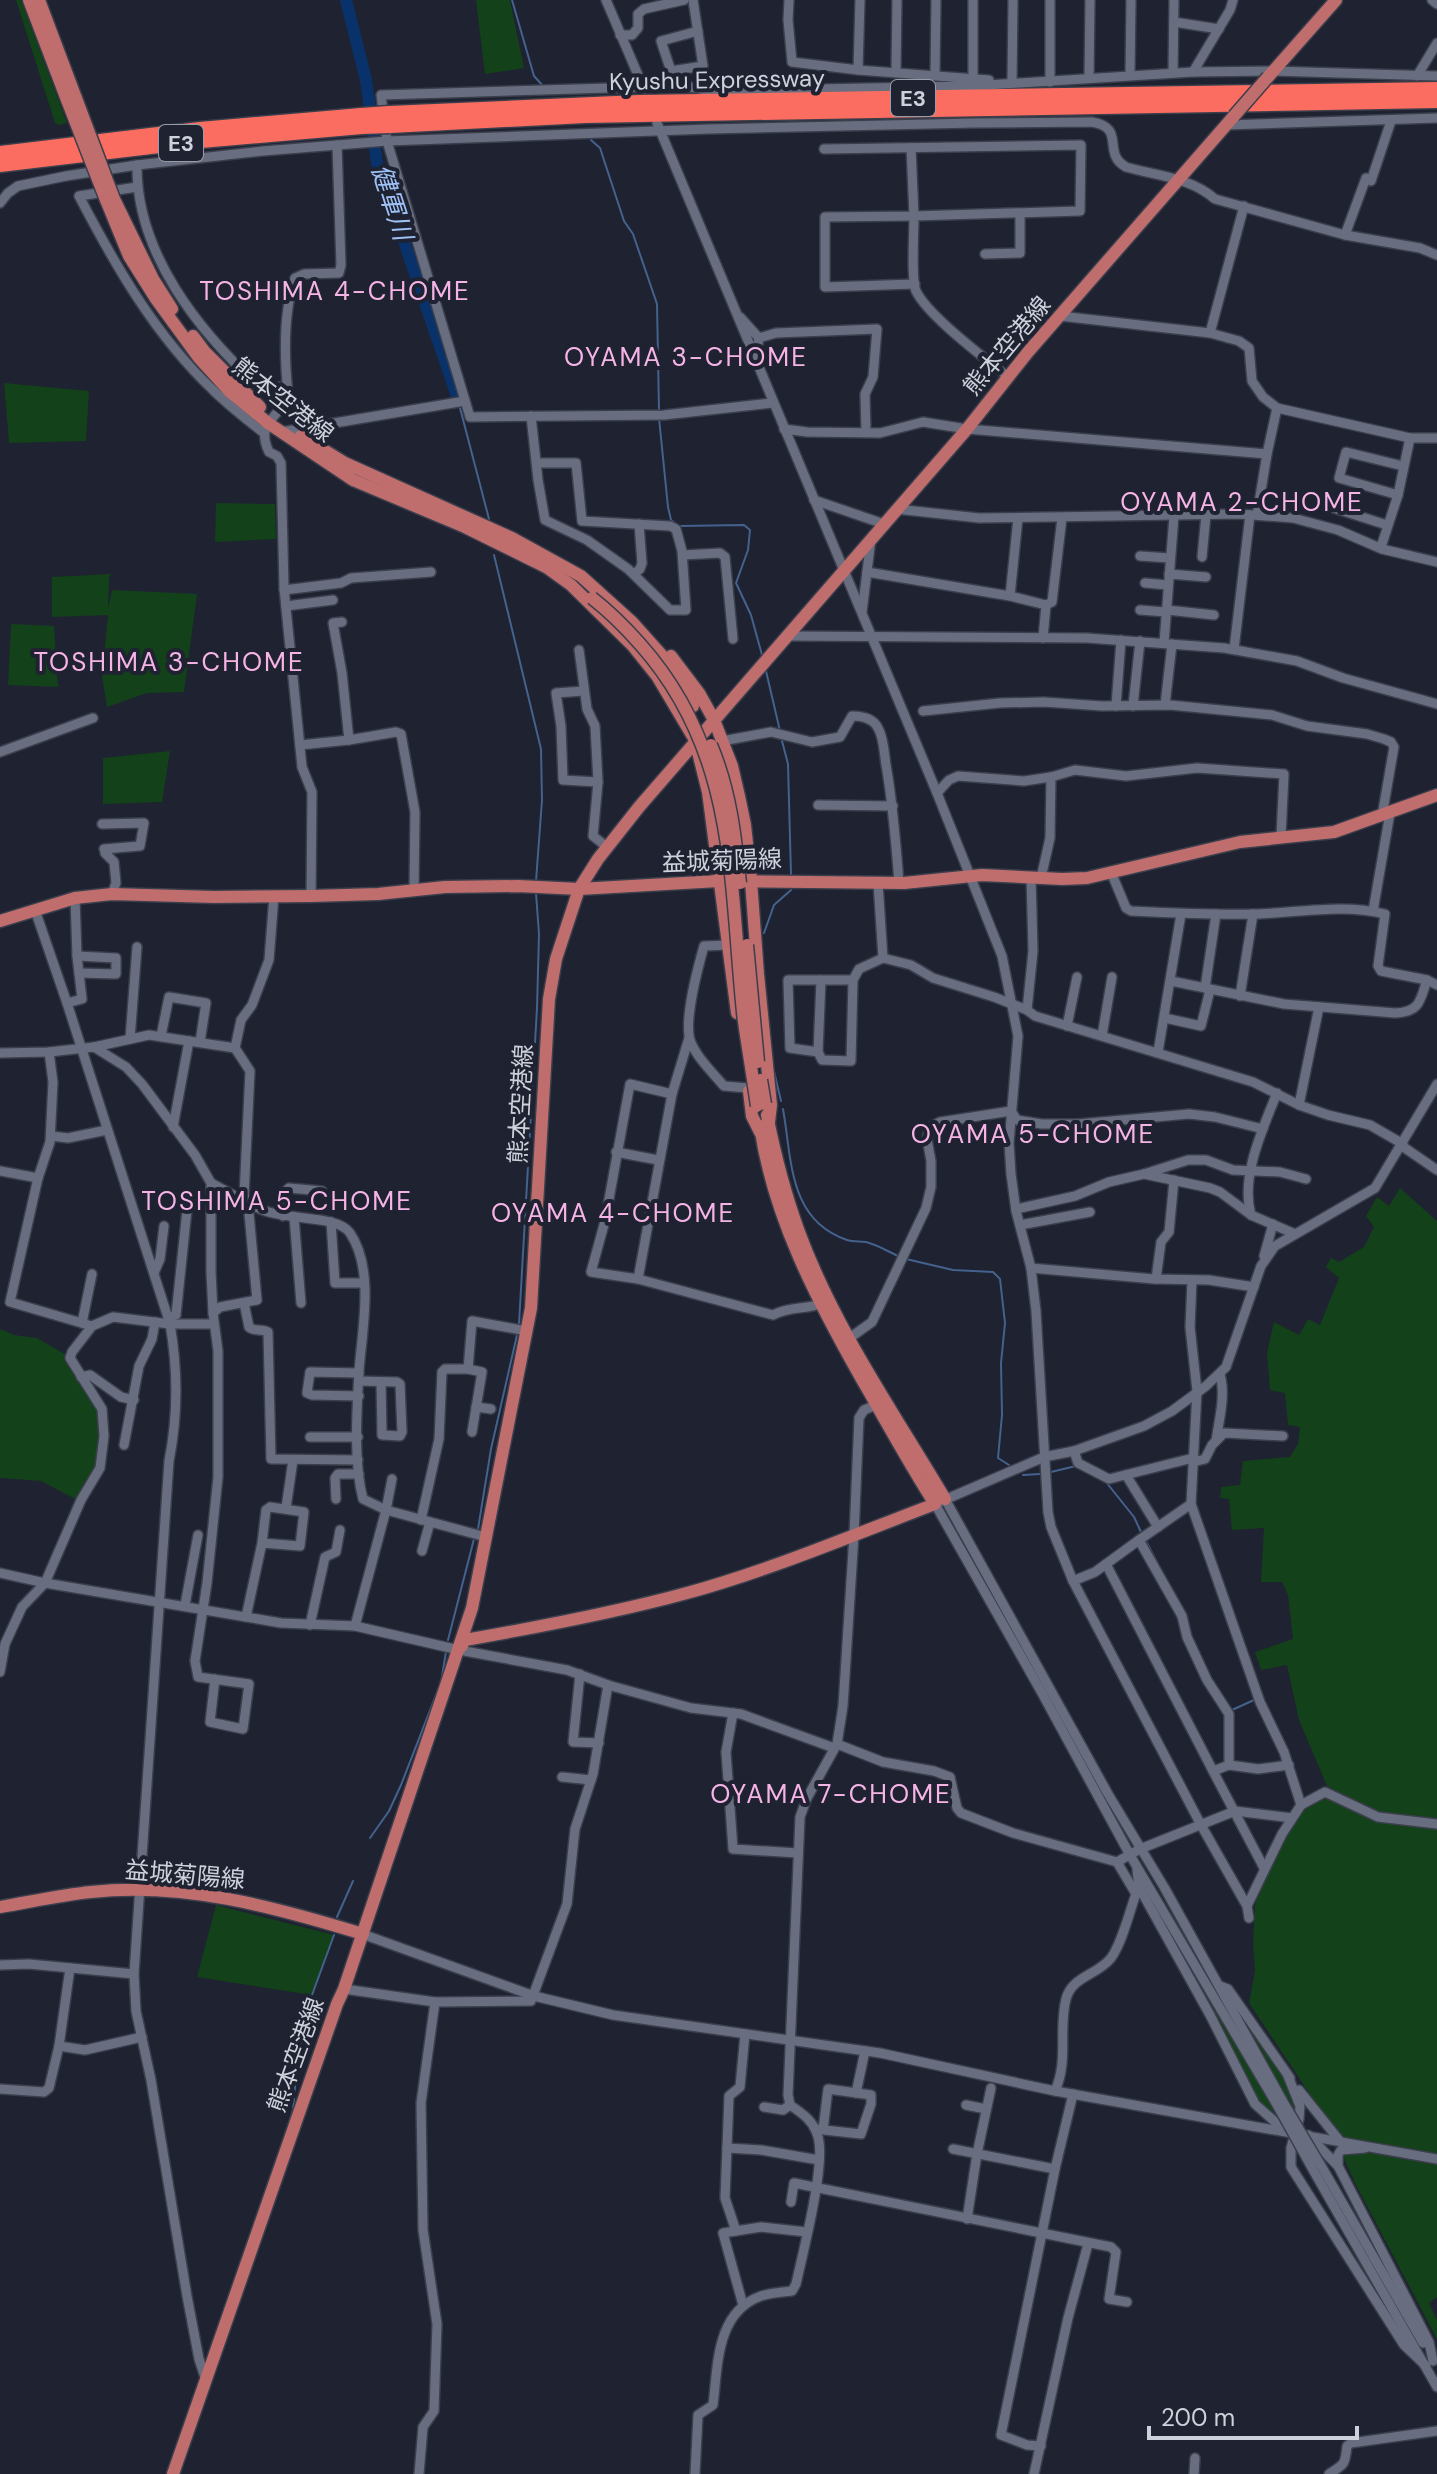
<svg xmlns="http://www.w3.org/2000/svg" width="1437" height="2474" font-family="'DM Sans','Noto Sans JP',sans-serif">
<rect width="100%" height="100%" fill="#1e2231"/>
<g fill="#13411a">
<path d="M16,0h5l46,123 -8,2 -4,-2z"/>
<path d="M476,0h34l14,68 -39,6z"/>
<path d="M4,383l85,8 -3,50 -77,2z"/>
<path d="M216,503l59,1 1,35 -61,3z"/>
<path d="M111,574l-2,4 -1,31 4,-19 85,4 -13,98 -37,1 -40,14 -5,-30 6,-62 -56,2v-40z"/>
<path d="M11,624l43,2 4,61 -50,-2z"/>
<path d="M170,751l-8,51 -59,2v-46z"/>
<path d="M1400,1188l37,33v599l-55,-5 -55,-29 -28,-66 -12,-55 -26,5 -6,-18 38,-13 -5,-44 -6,-13h-21l3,-54 -32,2 -3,-31 -9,-1 1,-11 19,-2 3,-24 47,-4 8,-13 2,-17 -12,-2 -3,-32 -15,-3 -3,-37 7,-31 25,13 9,-16 12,6 19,-47 -13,-11 5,-9 8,4 25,-15 10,-20 -8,-11 11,-19 12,9z"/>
<path d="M0,1329l14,6 23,3 31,18 19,40 8,9 6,13v21l-3,25 -21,36 -36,-19 -41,-3z"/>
<path d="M1324,1798l113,28v471l-8,6 8,17v19l-82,-156 -10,-22 -5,-22 -91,-136 6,-32 -2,-26 2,-40 12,-36 30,-54z"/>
<path d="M1143,1883h1l136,236 -16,-12 -8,-11 -53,-105z"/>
<path d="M216,1905l118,30 -22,60 -115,-18z"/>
<path d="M1229,1996l66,100 2,20z"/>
</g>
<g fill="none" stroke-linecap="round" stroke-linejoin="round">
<g stroke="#44628d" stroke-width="2">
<path d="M512,0l22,76 10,11"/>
<path d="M591,140l9,8 24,73 9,13 24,70 2,107"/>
<path d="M460,408l29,111"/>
<path d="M659,418l9,89 3,13 8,6 65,-1 6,5 -2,20 -12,33 15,32 11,40"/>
<path d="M494,555l47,194 1,51 -6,81"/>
<path d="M766,671l14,60"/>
<path d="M781,737l7,27 3,111"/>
<path d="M764,933l10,-28 17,-15"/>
<path d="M773,1067l8,34"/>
<path d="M783,1109c9,50 5,111 64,131 6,2 13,1 19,2 12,3 23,10 34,15"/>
<path d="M906,1259l47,11 40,2 7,7 5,44 -4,40 1,52 -4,43 11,7"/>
<path d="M519,1324l18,-316 2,-74 -3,-41"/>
<path d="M1051,1472l25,-6"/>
<path d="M1023,1475l17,-1"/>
<path d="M1106,1482l28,35 7,15"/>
<path d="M478,1529l13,-80 26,-114"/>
<path d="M1146,1541l12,23"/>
<path d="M448,1640l26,-101"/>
<path d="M1230,1708l2,2 22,-10"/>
<path d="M370,1838l19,-27 12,-26 40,-103 5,-30"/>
<path d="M337,1917l16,-36"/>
<path d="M283,2141l10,-31 4,-44 15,-71 22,-60"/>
</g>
<path stroke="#09326b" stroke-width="12" d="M346,0l20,80 11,83 81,236"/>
<g stroke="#3b3e4b" stroke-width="12">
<g id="minor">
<path d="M606,0l38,89"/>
<path d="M693,0l10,66 -32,5 -10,-30 37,-10"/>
<path d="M789,0l-1,20 4,42 66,8 131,10"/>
<path d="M973,0v78"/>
<path d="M1432,0l5,4"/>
<path d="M1174,22l45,7"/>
<path d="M620,35h12l6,-7v-14l6,-5 40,-9"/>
<path d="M858,70l2,-70"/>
<path d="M896,71l1,-71"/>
<path d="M1193,72l37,-62 3,-10"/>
<path d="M1173,73l1,-73"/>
<path d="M935,74l1,-74"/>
<path d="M1130,75l1,-75"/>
<path d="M1417,76l20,-33"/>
<path d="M1089,77l1,-77"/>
<path d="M1012,82l1,-82"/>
<path d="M1050,82v-82"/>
<path d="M657,123l280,670 65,163 16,80 -9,107 2,31 5,37 15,57 5,43 12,201 3,15 22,54 128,244 46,81 2,12"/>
<path d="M1226,125l211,-7"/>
<path d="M911,148l3,68 -89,1v70l90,-3"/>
<path d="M824,149l257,-4 -1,66 -166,5c0,15 -3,65 2,75 12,25 70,68 92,86"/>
<path d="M137,165c-1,89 63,168 125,224l25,-3"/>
<path d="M137,187l-58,9c36,69 76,139 133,193 16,16 34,30 52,44"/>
<path d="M0,203l8,-10 10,-7 48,-10 71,-11 126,-14 124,-10 321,-12 267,-6 117,-1c35,6 9,31 34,45 31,9 64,10 89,32l130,36 75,13 17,7"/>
<path d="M1345,235l21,-57 5,3 20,-60"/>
<path d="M985,254l35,-1v-40"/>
<path d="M1060,316l150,17 29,8 10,7 3,33 11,16 14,11 133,30h27"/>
<path d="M740,317l19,21"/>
<path d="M1210,333l34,-127"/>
<path d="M756,358l3,-20 17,-5 101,-4 -4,48 -8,17 1,38"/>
<path d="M772,403l-108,12 -194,2 -83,-276 -6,-46 262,-8 31,-3 37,7 261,-5 221,-14 80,-1 164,5"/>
<path d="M531,416l7,64 7,40 42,20 41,29 42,41h16l-4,-59 -6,-22 -6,-3 -88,-5 -6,-58h-40"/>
<path d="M784,429l23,3 73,1 43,-11 44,7 300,25 10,-46"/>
<path d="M281,432l184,-31"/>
<path d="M1398,495l-59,-17 7,-26 57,14"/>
<path d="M1322,499l-1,5 66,21"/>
<path d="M814,500l70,24"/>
<path d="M896,509l83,9 260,-4 54,4 45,12 44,19 55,13"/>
<path d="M1257,515l10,-61"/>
<path d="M1018,518l-8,78 36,9"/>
<path d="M1381,547l17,-52 12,-57"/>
<path d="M683,555l37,-2 5,4 8,82"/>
<path d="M1140,556l30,2"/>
<path d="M1202,557l4,-42"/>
<path d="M867,572l143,24"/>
<path d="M634,574l6,-5 2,-6 -3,-39"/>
<path d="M1169,574l37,3"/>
<path d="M1145,583l23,2"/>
<path d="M284,590l57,-7 10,-5 80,-6"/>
<path d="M286,606l47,-6"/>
<path d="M1140,610l26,2"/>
<path d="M1167,610l47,5"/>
<path d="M862,612l9,-73"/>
<path d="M342,622l-9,1 9,50 7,67"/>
<path d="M786,636l301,2 137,10 73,13 46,17 94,26"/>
<path d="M1043,638l3,-33 6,-3 10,-84"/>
<path d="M1164,643l10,-127"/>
<path d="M1234,649l16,-134"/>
<path d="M579,650l8,59 8,17 3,56 -5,54 14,11"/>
<path d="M584,691l-28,2 5,33 2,54 35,2"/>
<path d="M1165,705l7,-61"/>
<path d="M1116,706l5,-66"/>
<path d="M1133,706l7,-65"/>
<path d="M923,711l77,-8 44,-1 58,4 68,-1 102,10 35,11 60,8 17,5 7,3 3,5 -12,69"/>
<path d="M722,741l49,-9 41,10 28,-5 12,-21c10,0 21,2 26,12 6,10 6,25 8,37 7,39 10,78 13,118"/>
<path d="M300,745l49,-5 47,-8 5,2 14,78 -1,79"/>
<path d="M0,752l93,-34"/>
<path d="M937,793l12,-13 9,-4 66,5 27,-4"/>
<path d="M818,805l75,1"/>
<path d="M102,824l42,-1 -4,23 -36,3"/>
<path d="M105,853l9,9 2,21 -4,11"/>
<path d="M1111,872l15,36 5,3c41,2 83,4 124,3 42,-1 88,-11 130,0l-7,52 3,5 46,9 10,5"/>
<path d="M1041,878l9,-40 1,-61 24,-7 51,6 71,-8 87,6 -3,62"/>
<path d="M878,883l5,75"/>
<path d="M274,896l-5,64 -17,45 -11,15 -6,28 15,23 -6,125c18,30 90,14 106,37 25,37 12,97 9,138 -2,39 -6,90 4,128l23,11 -31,116"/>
<path d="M311,896l1,-104 -10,-25 -18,-179 -3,-125 -4,-7 -8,-4c-15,-31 13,-34 19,-59 -4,-38 -5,-80 7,-115l9,-4 35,-1 2,-8 -4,-120"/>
<path d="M35,910l32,93 103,321c8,46 8,92 -1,137l-35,513 2,37 15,69 36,216 12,63 7,21"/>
<path d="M1373,911l17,-98"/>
<path d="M729,945l-25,1c-6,21 -20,74 -14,94 6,17 23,33 34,46l24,2"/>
<path d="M77,956l39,2v16l-37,-1"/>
<path d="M853,980h-65l2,68 28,4 4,8 29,1 2,-81 6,-11 24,-11 28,7 22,13 61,19 33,13 8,6 218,66 46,23 29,10 42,10 33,19"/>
<path d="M1171,981l113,23 111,9c25,-1 25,-12 32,-33"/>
<path d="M1205,988l11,-74"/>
<path d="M1240,996l13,-82"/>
<path d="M67,1003l15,-4 -5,-43 -2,-58"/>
<path d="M1027,1010l6,-59 -2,-74"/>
<path d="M1165,1018l36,8 9,-36"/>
<path d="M1067,1026l10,-49"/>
<path d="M161,1036l8,-39 37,6 -6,39"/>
<path d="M1102,1036l10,-59"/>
<path d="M130,1039l7,-92"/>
<path d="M94,1047l32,20 16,17 53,71 16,28v89l2,41"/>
<path d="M49,1052l4,30 -3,60 -12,36 -28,124 82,24 21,-9 57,7h44"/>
<path d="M818,1052l3,-72"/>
<path d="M1158,1052l23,-138"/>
<path d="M0,1053l49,-1 45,-5 55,-12 86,13"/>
<path d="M1277,1093c-14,35 -37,84 -26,122l44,19"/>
<path d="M672,1094l-42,-10 -25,137 -14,51 47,7 135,36c17,-9 29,-5 47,-11"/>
<path d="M1299,1105l20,-98"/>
<path d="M173,1127l16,-86"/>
<path d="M51,1136l17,2 39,-8"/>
<path d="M1402,1146l35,24"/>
<path d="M616,1152l42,8"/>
<path d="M0,1171l38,7"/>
<path d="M211,1183l37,20 9,97 -37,7 -7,6 5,38v126l-11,106 -12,78 3,16 51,7 -6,45 -33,-7 5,-43"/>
<path d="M1016,1209l59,-13 34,-14 35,-8"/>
<path d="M1251,1215l-31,-23 -10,-4 -66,-14 44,-14h18l27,10 47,2 26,7"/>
<path d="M283,1216l2,-24 4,-4 33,3"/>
<path d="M294,1217l7,86"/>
<path d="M331,1222l4,61h29"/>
<path d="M1020,1225l70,-13"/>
<path d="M1264,1256l9,-32"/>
<path d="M1031,1268l123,11 55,1 45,7"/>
<path d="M154,1273l6,-14 4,-33"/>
<path d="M638,1279l34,-185 17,-56"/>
<path d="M1156,1279l5,-37 8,-10 5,-52"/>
<path d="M1192,1280l-2,47 7,64 -6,113 69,198 24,50 17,53 -19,29 -35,72"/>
<path d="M244,1303l5,24c5,5 12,1 19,5l3,127 87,1"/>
<path d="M168,1317l8,-2 11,-105"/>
<path d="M82,1323l10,-49"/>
<path d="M844,1342l28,-20 54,-114 5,-21v-26l-4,-22 2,-11 11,-6 71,-11 6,9 25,4h36l111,-10 26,3 48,12"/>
<path d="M468,1369l14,3 -10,60"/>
<path d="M81,1377l9,-2 31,22 13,3"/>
<path d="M359,1381l38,1 3,2 2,48 -2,4 -18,-1 -1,-53"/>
<path d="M359,1396l-47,-1 -5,-2 3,-21 49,1"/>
<path d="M476,1407l15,2"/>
<path d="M310,1437h48"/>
<path d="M1216,1441c3,-22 10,-45 4,-67"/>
<path d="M124,1445l15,-79 13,-27 3,-17"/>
<path d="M1074,1451l4,12 31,16 84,-21"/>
<path d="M1193,1462l12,-3 7,-14 12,-12 59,3"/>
<path d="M1126,1475l32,52"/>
<path d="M392,1479l-6,31 100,27"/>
<path d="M336,1499l-1,-21 3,-4h21"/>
<path d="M945,1499l163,295 56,93 118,213"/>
<path d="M286,1508l7,-48"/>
<path d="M421,1520l18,-81 3,-67 3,-3h23l4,-48 55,10"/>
<path d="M1139,1540l52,-36"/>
<path d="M422,1551l8,-29"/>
<path d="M1106,1564l107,207"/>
<path d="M0,1573l45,10 236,40 74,3 104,24 108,20 41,15 83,23 50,6 93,34"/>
<path d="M1073,1581l22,-9 44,-32 43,76 5,21 20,43 22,34v51l-16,6 51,97"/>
<path d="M185,1605l13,-70"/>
<path d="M246,1617l16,-74 4,-33 4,-3 34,5 -4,34 -38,-3"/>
<path d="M310,1625l15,-68 11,-5 4,-22"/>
<path d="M0,1672l5,-28 17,-37 23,-24 36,-83 19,-32 4,-32 -2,-27 -32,-51 2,-6 20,-26"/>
<path d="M580,1674l-7,68 26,1"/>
<path d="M733,1713l-7,39 7,97 65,4"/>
<path d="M837,1744l46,18 51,9 16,6 7,31 4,5 52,20 104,29"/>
<path d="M1229,1765l29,4 31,-4"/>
<path d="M562,1777l29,3"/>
<path d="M1301,1805l24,-13 53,25 59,7"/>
<path d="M1137,1870l2,17 71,128 45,89 28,25"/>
<path d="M365,1935l169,61 79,19 267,38 175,38 382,68"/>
<path d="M0,1965l29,-1 105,10"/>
<path d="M1220,1986l8,3 62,89"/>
<path d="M344,1989l91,13 96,-1 36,-97 8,-75 18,-55 15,-89"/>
<path d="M59,2046l26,4 57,-13"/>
<path d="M1288,2076l12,30 -1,13 -8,29v19l113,178 22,21"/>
<path d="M0,2089l44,3 5,-4 10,-42 11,-78"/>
<path d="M1299,2090l40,50"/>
<path d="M1055,2091c14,-31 3,-61 11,-92 6,-23 32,-24 45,-41 11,-15 18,-45 25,-64l-19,-32 23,-13 95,-38 57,7"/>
<path d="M856,2093l9,-42"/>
<path d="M1276,2103l-146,-248 -88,-162 -107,-189 109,-47 30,-6 70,-25 28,-15 34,-25 20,-19 35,-101 14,-20 100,-58 62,-104"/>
<path d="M966,2105l20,4"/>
<path d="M764,2107l19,3 7,-5"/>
<path d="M815,2129l46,5 10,-30v-9l-43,-6 -5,41"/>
<path d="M1308,2135l30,31"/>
<path d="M727,2148l34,2 58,10"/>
<path d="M1365,2148l-24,2 -3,5v11l91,176 4,19"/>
<path d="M953,2149l102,20"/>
<path d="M1323,2169l100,174"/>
<path d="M1316,2175l121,212"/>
<path d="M791,2202l3,-19 317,64 5,5 -7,47 18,3"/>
<path d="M967,2219l10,-65 14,-66"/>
<path d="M736,2231l-11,-33 4,-102 11,-9 5,-53"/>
<path d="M743,2305l-20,-72 38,-6 46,5"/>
<path d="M1041,2446l-14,-1 -26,-10 54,-266 18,-75"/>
<path d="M419,2474l4,-47 11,-16 3,-87 -14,-94 -2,-127 14,-101"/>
<path d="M695,2474l3,-59 15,-10c5,-40 3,-93 48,-109 9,-3 21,-4 31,-5l4,-7c7,-32 30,-120 22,-147 -4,-16 -15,-23 -28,-32l-2,-10 12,-278 7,-19 30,-54 6,-38 11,-171 5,-117 5,-8 12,-5"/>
<path d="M1034,2474l34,-156 20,-74"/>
<path d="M1194,2474l1,-16"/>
<path d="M1329,2474c15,-10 16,-8 18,-28l4,-3 86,-12"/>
</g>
</g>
<g stroke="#3b3e4b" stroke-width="15">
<g id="major">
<path d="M29,0l38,100"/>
<path d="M39,0l37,98"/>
<path d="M1268,77l68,-77"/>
<path d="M114,199l39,80 19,30"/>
<path d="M106,200l23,56 27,43 43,59 30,33 39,32 85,57 112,47 81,40 25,18 62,61 24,30 38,64 13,52 29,221"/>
<path d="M193,336l12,16 55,55"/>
<path d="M301,436l44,27 167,75 69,38 51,46 34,38 27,46"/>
<path d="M671,656l28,37 15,27 18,46 7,30 6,29 6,56 7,93 13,131 -2,17"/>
<path d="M0,921l75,-23 37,-4 102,3 97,-1 67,-2 67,-7 73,-1 61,3 140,-8 185,2 78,-8 80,4 25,-1 153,-36 94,-10 103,-37"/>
<path d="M749,1091l3,25 8,16"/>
<path d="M767,1115c8,40 18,79 32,117 35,95 95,181 146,267"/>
<path d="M461,1647l4,-7c74,-13 149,-27 222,-47 84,-23 166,-58 248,-89 -27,-42 -50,-85 -75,-128 -44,-78 -87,-160 -100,-250"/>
<path d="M0,1907c30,-5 61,-12 91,-15 93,-10 184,15 272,42"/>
<path d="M173,2474l164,-470 7,-15 128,-381 59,-300 18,-309 7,-40 23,-70 19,-30 41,-52 328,-378 61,-77 206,-236"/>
</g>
</g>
<g stroke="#3b3e4b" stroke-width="17">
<g id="highway">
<path d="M389,113l250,-11 798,-13"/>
<path d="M390,126l195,-10 852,-15"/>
<path d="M0,153l200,-24 161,-14"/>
<path d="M0,165l201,-24 161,-14"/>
</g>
</g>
<use href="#minor" stroke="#686e80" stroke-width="9"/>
<use href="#major" stroke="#c06d6d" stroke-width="12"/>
<use href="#highway" stroke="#fb6d60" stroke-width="14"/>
<g stroke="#3b3e4b" stroke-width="12" stroke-linecap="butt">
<g id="minor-bridge">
<path d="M1282,2100l41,69"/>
<path d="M1276,2103l40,72"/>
</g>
</g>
<g stroke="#3b3e4b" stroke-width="15" stroke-linecap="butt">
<g id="major-bridge">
<path d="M76,98l38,101"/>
<path d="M67,100l39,100"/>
<path d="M1234,116l34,-39"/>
<path d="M592,598c18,14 33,29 48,46 99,111 89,241 104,378 4,28 9,56 13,84"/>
<path d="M711,745c19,45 24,90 29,138"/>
<path d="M747,945l11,117"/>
<path d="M761,1080l4,24"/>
</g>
</g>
<g stroke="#3b3e4b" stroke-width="17" stroke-linecap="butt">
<g id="highway-bridge">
<path d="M361,115l28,-2"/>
<path d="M362,127l28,-1"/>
</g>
</g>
<use href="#minor-bridge" stroke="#686e80" stroke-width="9"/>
<use href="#major-bridge" stroke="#c06d6d" stroke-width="12"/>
<use href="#highway-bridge" stroke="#fb6d60" stroke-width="14"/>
</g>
<g text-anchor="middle" stroke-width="8" stroke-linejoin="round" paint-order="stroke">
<g fill="#1e2231" stroke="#989ca8" stroke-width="2">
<rect x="891" y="80" width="44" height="36" rx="6"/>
<rect x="159" y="125" width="44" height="36" rx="6"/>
</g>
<g font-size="22" font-weight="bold" fill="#cdd1db">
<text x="913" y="106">E3</text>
<text x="181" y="151">E3</text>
</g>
<g font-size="24" fill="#cdd1db" stroke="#1e2231">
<text transform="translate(717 80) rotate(-1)" y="8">Kyushu Expressway</text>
<text transform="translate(1007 346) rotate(-50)" y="8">熊本空港線</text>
<text transform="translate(283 400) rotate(38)" y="8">熊本空港線</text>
<text transform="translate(722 861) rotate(-2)" y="8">益城菊陽線</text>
<text transform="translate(521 1104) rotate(-87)" y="8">熊本空港線</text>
<text transform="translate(185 1875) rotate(5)" y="8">益城菊陽線</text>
<text transform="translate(296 2055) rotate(-70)" y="8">熊本空港線</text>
</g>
<g font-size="26" font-style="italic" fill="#9ec1f5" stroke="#1e2231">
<text transform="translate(392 202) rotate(72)" y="9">健軍川</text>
</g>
<g font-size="26" letter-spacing="2" fill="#f6b4e6" stroke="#1e2231">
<text x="335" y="300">TOSHIMA 4-CHOME</text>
<text x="686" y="366">OYAMA 3-CHOME</text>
<text x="1242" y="511">OYAMA 2-CHOME</text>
<text x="169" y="671">TOSHIMA 3-CHOME</text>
<text x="1033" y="1143">OYAMA 5-CHOME</text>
<text x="277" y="1210">TOSHIMA 5-CHOME</text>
<text x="613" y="1222">OYAMA 4-CHOME</text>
<text x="831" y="1803">OYAMA 7-CHOME</text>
</g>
</g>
<path d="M1149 2426v12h208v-12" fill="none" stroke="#cdd1db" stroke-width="4"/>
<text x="1161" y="2426" font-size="24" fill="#cdd1db" stroke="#1e2231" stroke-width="6" paint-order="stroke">200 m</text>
</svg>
